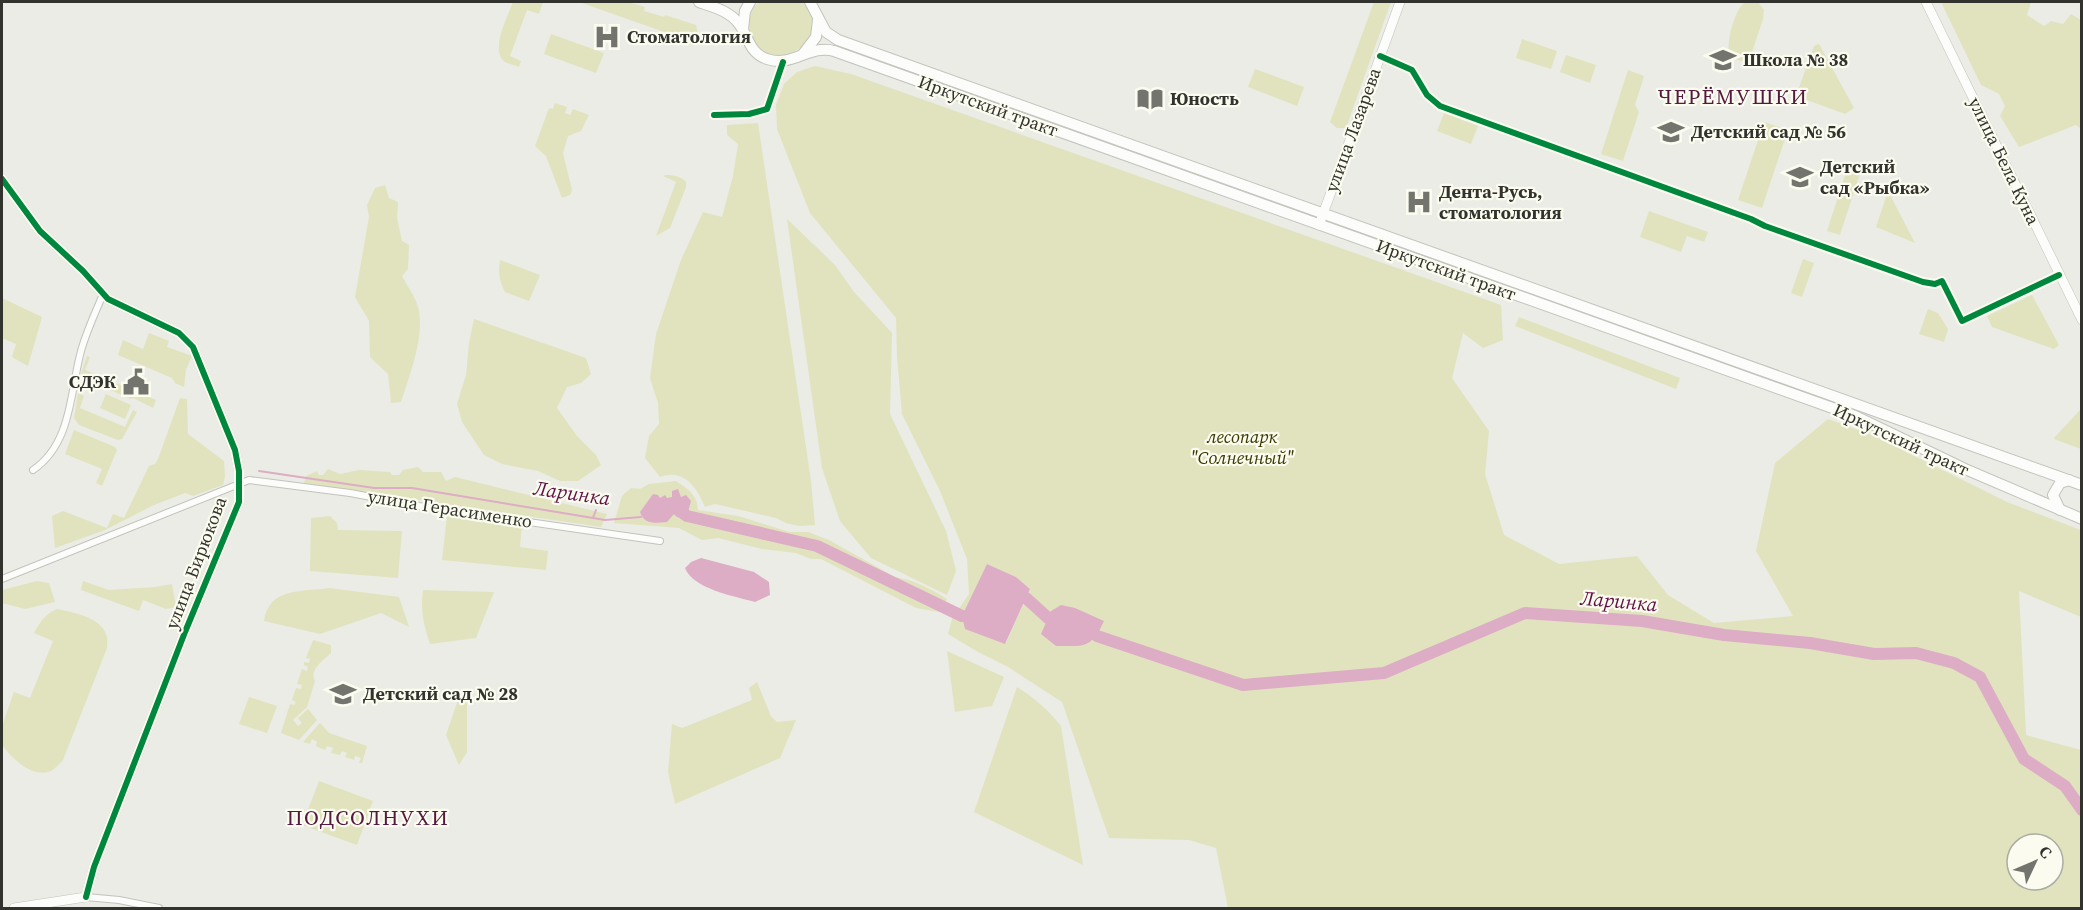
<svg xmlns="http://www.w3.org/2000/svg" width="2083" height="910" font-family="'Source Serif 4',serif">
<rect width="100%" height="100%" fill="#ebece5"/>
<g fill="#e1e3be" fill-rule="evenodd">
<path d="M513,2h30l-4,12 -12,-4 -17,46 11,5 -2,6c-4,-2 -10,-3 -14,-5 -16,-11 3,-46 8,-60z"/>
<path d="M579,2h49l17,5 -1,4 20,6 1,-2 31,10 2,9 -4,12 -7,-2 -3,-5z"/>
<path d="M759,2h43c39,40 -40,81 -52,29 -3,-11 1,-22 9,-29z"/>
<path d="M1374,2h17l-45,126h-9l-7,-6z"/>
<path d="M1745,2h13l6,8 -1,9 -11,33 -3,5 -8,4 -11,-4c-5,-12 4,-47 15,-55z"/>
<path d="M1941,2h90l-4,13 17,11 7,-5 12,3 8,-10 10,6v109l-5,-4 -57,22 -19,-31 5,-10 -6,-12 -18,-9z"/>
<path d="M551,34l53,19 -8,20 -52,-19z"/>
<path d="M1522,39l35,12 -6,18 -35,-11z"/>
<path d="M1819,44l35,64 -9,6 -49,-18 18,-50z"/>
<path d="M1566,55l30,10 -6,18 -30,-11z"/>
<path d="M815,66l36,8 650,231 2,35 -20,8 -20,-15 -11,45 37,53 -4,43 19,61 55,29 78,-8 31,39 46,28 79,-7 -37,-65 19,-88 53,-44 44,16 135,67 74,28v87l-62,-26 7,144 55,15v158h-853l-12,-60 -27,-8 -80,-2 -47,-136 -54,-35 -30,-15 -30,-18 4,-15 17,-25 -2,-35 -27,-68 -38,-77 -5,-57 -1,-39 -86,-105 -33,-84 -1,-24 8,-21 13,-12zM987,564l29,13 14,12 -24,54zM2017,844h36v36h-36z"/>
<path d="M1255,69l49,18 -7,19 -49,-19z"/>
<path d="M1628,70l16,6 -9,29 4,7 -16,49 -22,-7z"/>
<path d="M555,103l12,4 -2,6 5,2 3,-6 16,6 -8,16 -13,5 -5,17 9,37 -2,5 -8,3 -16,-42 -11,-10 14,-38 4,1z"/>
<path d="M1444,113l34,13 -7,18 -34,-13z"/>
<path d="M1764,122l24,8 -26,78 -24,-8z"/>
<path d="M758,123l53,358 4,44 -16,1 -13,-3 -10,-5 -61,-14 -10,3c-8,-20 -22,-39 -45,-30l-15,-19 4,-22 10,-12 -1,-21 -8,-25 6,-44 25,-74 22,-48 19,5 11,-41 5,-32 -11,-9v-10z"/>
<path d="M1849,163l13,4 -22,68 -13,-4z"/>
<path d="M666,175c7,0 15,1 20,7v5l-16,41 -14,8 20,-54 -13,-6z"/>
<path d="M385,185l4,13 9,4 -1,16 5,23 7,4 -1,24 -6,7c4,8 10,16 14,25 12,28 -6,73 -15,101l-10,1 -3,-29 -18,-17 -1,-36 -14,-24 14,-80 -2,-12 8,-17z"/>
<path d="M1888,191l27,52 -39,-16z"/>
<path d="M1649,211l59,21 -4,10 -17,-6 -6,16 -41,-15z"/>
<path d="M787,219l48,46 19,27 38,41 -2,81 56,117 10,40 -9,24 -76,-37 -31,-37 -18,-53z"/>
<path d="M1803,259l11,4 -12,34 -11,-4z"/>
<path d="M500,260l40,15 -11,26 -24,-9c-6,-12 -7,-20 -5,-32z"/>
<path d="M2032,295l27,50 -5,4 -62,-22 -5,-11z"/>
<path d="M2,298l40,19 -14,49 -16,-9 4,-13 -14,-6z"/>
<path d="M1928,309l10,4 10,16 -4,13 -25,-8z"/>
<path d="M1519,317l161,61 -4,11 -161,-63z"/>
<path d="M474,319l112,39 5,16 -10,9 -14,4 -10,21 20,28 19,19 5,10 -23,16h-18l-22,-10 -36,-7 -18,-9 -22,-33 -5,-18 9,-29 3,-32z"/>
<path d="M149,333l20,8 -2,6 25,9 -6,14 -2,17 -9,-4 -3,-5 -54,-23 5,-15 20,9z"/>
<path d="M87,356l3,1 -5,13 71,30 -3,8 -20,-10 -2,1 -51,-22z"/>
<path d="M78,393l6,3 -4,12 45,19 8,-17 4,2 -15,27 -4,1 -39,-15 -5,-7z"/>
<path d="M106,394l25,11 -6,14 -25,-11z"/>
<path d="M180,398l7,1 1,35 36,27 1,16 -2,8 -30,11 -8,-3 -31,12 -49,25 -50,18 -3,-32 11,-5 44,17 6,-14 11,4 25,-52 6,-2 3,-5z"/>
<path d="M2081,409v40l-27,-10v-1z"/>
<path d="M74,430l41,17 2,3 -15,36 -6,-3 6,-14 -37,-15z"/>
<path d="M418,467l5,5h18l5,9 9,-4 152,37 -6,13 -297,-44 2,-7 11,-5 2,4h4l5,-6 12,5 19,-4 31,2 2,3h7l4,-5z"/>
<path d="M676,481c12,8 21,13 22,29l40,6 52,16h18l21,8 66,37c20,3 36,12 52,22l-4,11 -4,2 -23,-4 -95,-49h-10l-15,-6 -34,-4 -44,-11 -16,2 -23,-12 -65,-5 8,-27 9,-8 9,1 9,-5z"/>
<path d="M330,516l7,7 1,7 64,1 -4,47 -88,-7 1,-53z"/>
<path d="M447,516l75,9 -2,22 28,4 -2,19 -104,-10z"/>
<path d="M37,581l12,2 6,19 -30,7 -23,-6v-13z"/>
<path d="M83,581l26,9 46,-3 17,-3 4,23 -10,2 -23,-9 -4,11 -58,-21z"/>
<path d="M330,588l69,9 10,30 -28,-14 -61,21 -56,-13c5,-34 38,-29 66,-33z"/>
<path d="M423,590l71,2 -18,46 -46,6c-6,-17 -10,-35 -7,-54z"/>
<path d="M57,609c15,3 43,8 49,25 2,4 1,10 1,14l-44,112c-4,4 -9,10 -14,12 -19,5 -37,-14 -47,-27v-19l12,-34 16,6 23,-57 -19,-8c6,-11 11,-19 23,-24z"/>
<path d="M313,640l18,5v8c-8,8 -22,16 -16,28l-8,26 -14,13 5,6 4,-3 -4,-5 10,-9 9,11 -18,20 -18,-7 9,-29 4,1 2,-3 -4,-2 4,-12 5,1 1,-4 -5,-1 5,-15 5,2 1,-4 -4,-2v-3l5,1 1,-4 -4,-1z"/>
<path d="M947,651l57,26 -12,29 -37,6z"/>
<path d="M757,682l14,34 6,6 19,-2 -16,38 -105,46 -7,-32 4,-48 10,4 70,-28 -3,-12z"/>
<path d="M1017,687c18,11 31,23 44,39l22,139 -109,-53z"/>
<path d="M460,694l7,6v52l-8,13 -13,-30z"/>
<path d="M249,697l28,9 -10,27 -28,-9z"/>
<path d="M320,723l9,10 38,13 -5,17h-3l2,-5 -6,-2 -1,4 -9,-3 2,-4 -5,-2 -2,4 -9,-2 2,-5 -6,-2 -2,4 -9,-4 1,-4 -5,-3 -2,5 -7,-2z"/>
<path d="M319,781l54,20 -16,44 -55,-20z"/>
</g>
<g fill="#ddadc6">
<path d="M678,489l3,8 5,-2 5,6 -4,15 -10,1 -3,-3 -7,8c-11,1 -23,3 -27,-10l13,-18 5,1 2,3 5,-3 2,3 5,-1v-6z"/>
<path d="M701,558l53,14 15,10 1,13 -15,7c-21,-6 -62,-13 -70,-34l6,-6z"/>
<path d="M987,564l29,13 14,12 -25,55 -40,-15 -3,-13z"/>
<path d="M1061,605l14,3 29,13c-13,28 -19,25 -48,25l-15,-12 10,-23z"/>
</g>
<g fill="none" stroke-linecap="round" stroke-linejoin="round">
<g stroke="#ddadc6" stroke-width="2">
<path d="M259,471l115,17h38l193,32 36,-3"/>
<path d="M593,518l3,-8"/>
</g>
<g stroke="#ddadc6" stroke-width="12">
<path d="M674,507l13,9 130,30 145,70"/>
<path d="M1026,598l22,20"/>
<path d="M1097,636l146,49 141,-12 141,-60 117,8 82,14 86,8 64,11 42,-1 38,10 26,14 44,82 41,27 17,24"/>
</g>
<g stroke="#c2c3bd" stroke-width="8">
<g id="street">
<path d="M1380,56l32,14 15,25 13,11 311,113 14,7 158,56 12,2 7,-3 20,40 97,-46"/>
<path d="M714,115l35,-1 18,-5 16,-47"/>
<path d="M33,470c38,-26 37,-75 47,-115 5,-21 15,-41 23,-61"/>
<path d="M2,579l247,-99 101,13 69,13 241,35"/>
<path d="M86,897l33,3 40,8"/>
</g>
</g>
<g stroke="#c2c3bd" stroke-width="10">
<g id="secondary">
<path d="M1926,2l156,318"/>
<path d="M2,179l38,52 43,40 25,28 71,34 14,14 42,103 4,21v31l-54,130 -91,235 -8,30 -72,11"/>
<path d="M1319,225l81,-223"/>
</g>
</g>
<g stroke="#c2c3bd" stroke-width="12">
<g id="primary">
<path d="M699,2c14,5 31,9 40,22 10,13 10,29 28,35 24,9 43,-15 67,-8l1021,365 110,53 117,50"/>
<path d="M810,2l16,30 12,8 1244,445"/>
<path d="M743,29l2,-18 5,-9"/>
<path d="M803,54l13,-17 2,-17"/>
<path d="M2060,510l-7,-15 7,-12 9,-3"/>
</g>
</g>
<use href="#street" stroke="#fcfcfb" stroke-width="6"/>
<use href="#secondary" stroke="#fcfcfb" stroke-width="9"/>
<use href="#primary" stroke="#fcfcfb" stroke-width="10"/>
<g stroke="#fbfcef" stroke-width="10">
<g id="cycleway">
<path d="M1380,56l32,14 15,25 13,11 311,113 14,7 158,56 12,2 7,-3 20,40 97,-46"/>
<path d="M714,115l35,-1 18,-5 16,-47"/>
<path d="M2,179l38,52 43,40 25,28 71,34 14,14 42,103 4,21v31l-54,130 -91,235 -8,30"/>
</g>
</g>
<use href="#cycleway" stroke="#00873e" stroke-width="6"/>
</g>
<defs>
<g id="hospital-bare" transform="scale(2.07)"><path d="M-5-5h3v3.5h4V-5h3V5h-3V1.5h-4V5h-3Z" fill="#73746e" stroke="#fbfcef" stroke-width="2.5" paint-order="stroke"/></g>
<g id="school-bare" transform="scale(2.07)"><path d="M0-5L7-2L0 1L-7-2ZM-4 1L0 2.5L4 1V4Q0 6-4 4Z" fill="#73746e" stroke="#fbfcef" stroke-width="2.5" paint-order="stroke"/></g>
<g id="library-bare" transform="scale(2.07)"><path d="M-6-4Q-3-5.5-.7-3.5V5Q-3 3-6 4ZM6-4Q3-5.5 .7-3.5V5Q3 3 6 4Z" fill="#73746e" stroke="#fbfcef" stroke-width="2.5" paint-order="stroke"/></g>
<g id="civic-bare" transform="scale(2.07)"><path d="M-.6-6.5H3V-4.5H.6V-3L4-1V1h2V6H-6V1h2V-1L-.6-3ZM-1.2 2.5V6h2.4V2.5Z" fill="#73746e" stroke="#fbfcef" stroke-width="2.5" paint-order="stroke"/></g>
</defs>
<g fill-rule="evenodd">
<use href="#hospital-bare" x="607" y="37"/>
<use href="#school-bare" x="1723" y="60"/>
<use href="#library-bare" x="1150" y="99"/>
<use href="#school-bare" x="1671" y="132"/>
<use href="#school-bare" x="1800" y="177"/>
<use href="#hospital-bare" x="1419" y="202"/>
<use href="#civic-bare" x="136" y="382"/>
<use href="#school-bare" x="343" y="694"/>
</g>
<g text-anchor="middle" stroke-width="4.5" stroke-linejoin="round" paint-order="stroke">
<g font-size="18" font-weight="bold" fill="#32332e" stroke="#fbfcef" text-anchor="start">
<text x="627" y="43">Стоматология</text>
<text x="1743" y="66">Школа № 38</text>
<text x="1170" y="105">Юность</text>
<text x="1691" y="138">Детский сад № 56</text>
<text x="1820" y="173">Детский<tspan x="1820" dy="21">сад «Рыбка»</tspan></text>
<text x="1439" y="198">Дента-Русь,<tspan x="1439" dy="21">стоматология</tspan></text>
<text x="116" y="388" text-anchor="end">СДЭК</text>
<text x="363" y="700">Детский сад № 28</text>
</g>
<g font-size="18" fill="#32332e" stroke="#fbfcef">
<text transform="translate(988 106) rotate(20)" y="6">Иркутский тракт</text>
<text transform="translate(1353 130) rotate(-70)" y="6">улица Лазарева</text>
<text transform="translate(2004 161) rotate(64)" y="6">улица Бела Куна</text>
<text transform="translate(1446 270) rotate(20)" y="6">Иркутский тракт</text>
<text transform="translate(1901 440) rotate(25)" y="6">Иркутский тракт</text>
<text transform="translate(450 509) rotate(9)" y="6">улица Герасименко</text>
<text transform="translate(196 563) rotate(-69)" y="6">улица Бирюкова</text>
</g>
<g font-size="18" font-style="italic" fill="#393900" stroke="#fbfcef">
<text x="1242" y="443">лесопарк<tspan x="1242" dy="21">"Солнечный"</tspan></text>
</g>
<g font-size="20" font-style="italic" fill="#611046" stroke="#fbfcef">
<text transform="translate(572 493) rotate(8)" y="7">Ларинка</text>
<text transform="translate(1619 601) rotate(5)" y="7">Ларинка</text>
</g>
<g font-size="21" letter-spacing="1.5" fill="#55183e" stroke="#fbfcef">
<text x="1733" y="104">ЧЕРЁМУШКИ</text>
<text x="368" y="825">ПОДСОЛНУХИ</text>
</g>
</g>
<rect width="2083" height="910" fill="none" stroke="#32332e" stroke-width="6"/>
<g transform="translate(2035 862) rotate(46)"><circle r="28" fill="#fbfcef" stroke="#abaca2" stroke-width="1.5"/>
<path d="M0-4.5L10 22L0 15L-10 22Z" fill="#73746e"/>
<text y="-9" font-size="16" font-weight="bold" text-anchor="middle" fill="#32332e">С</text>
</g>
</svg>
